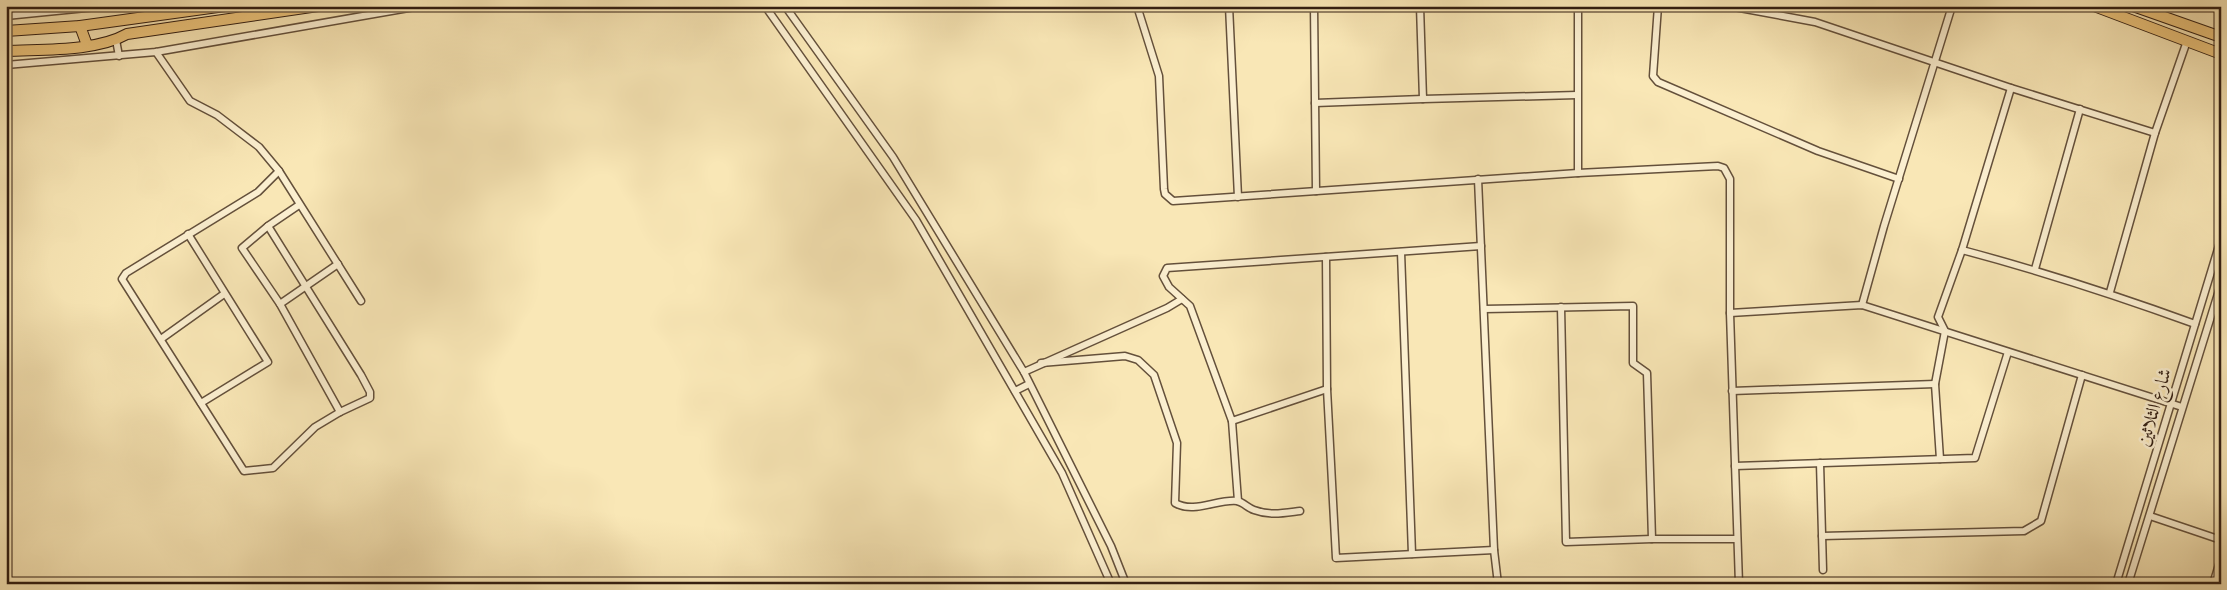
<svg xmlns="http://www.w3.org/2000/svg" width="2227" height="590" font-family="'IM FELL Double Pica',Amiri,serif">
<rect width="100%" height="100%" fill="#f9e7b6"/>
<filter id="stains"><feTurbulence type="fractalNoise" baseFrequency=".004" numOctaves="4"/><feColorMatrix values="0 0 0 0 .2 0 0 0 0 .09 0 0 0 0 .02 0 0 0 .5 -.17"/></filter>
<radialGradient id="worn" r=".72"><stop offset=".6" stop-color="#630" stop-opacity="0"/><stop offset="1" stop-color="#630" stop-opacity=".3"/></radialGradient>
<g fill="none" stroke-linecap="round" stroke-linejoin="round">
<g stroke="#64503b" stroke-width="9">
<g id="street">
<path d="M765,6l151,214 146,253 49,111"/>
<path d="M785,6l108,151 131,215 87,174 15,38"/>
<path d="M1137,6l22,70 5,113 1,5 8,7 405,-28 140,-7 6,2 6,11v134l9,271"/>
<path d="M1229,6l9,191"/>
<path d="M1314,6l2,185"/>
<path d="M1420,6l3,93 154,-4"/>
<path d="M1578,6v167"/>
<path d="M1658,6l-5,70 5,6 160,69 81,28"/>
<path d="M1729,6l86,16 196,66 144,45"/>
<path d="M6,16l100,-10"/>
<path d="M116,40l3,16"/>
<path d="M156,52l34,49 27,14 42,32 20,24 82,130"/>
<path d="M6,65l150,-13 264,-46"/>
<path d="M1315,103l108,-4"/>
<path d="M1478,179l16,371 4,34"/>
<path d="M299,205l-31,21 -26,22 38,56 60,108"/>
<path d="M268,226l93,149 9,17v6l-30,14 -25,15 -42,41 -29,3 -122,-192 4,-6 132,-81 21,-21"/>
<path d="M188,234l80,128 -67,41"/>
<path d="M1962,250c79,21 156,46 233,74"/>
<path d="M1401,252l11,302"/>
<path d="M1326,257l1,132 9,169 158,-8"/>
<path d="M2035,269l45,-160"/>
<path d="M2110,292l45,-159 32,-92"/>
<path d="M280,304l58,-40"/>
<path d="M1862,305l22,-79 68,-220"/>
<path d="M1561,307l5,235 86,-3"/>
<path d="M1484,309l149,-3v57l14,10 5,166h85"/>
<path d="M1730,313l132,-8 320,102"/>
<path d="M161,339l63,-45"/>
<path d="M1041,363l84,-7 13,4 16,15 23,68 -2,60c19,11 42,-4 62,-2 6,1 11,7 17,9 16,6 30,3 46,1"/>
<path d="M1024,372l143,-64 15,-9"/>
<path d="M1327,389l-95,32 -42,-115 -21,-19 -6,-11 4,-8 314,-22"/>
<path d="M1015,391l14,-7"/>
<path d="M1732,391l203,-7"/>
<path d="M1232,421l6,80"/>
<path d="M1940,459l-5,-75 10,-53 -7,-14 24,-67 49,-162"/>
<path d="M1820,463l3,107"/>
<path d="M1735,466l240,-8 33,-106"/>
<path d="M2150,516l71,24"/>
<path d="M1822,536l202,-5 17,-10 41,-146"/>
<path d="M2116,584l105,-345"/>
<path d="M2128,584l93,-300"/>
<path d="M2213,584l8,-26"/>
</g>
</g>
<g stroke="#321e12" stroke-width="12">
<g id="primary">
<path d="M2094,6l127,48"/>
<path d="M2133,6l88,31"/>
<path d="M80,26l7,19"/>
<path d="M6,31l74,-5 145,-20"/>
<path d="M6,51c36,-2 89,1 121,-17l191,-28"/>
</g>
</g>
<use href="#street" stroke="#fbefd0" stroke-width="6"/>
<use href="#primary" stroke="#ecc47b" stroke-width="10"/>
</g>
<g text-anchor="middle" stroke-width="5" stroke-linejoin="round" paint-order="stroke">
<g font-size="19" fill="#321e12" stroke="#fbefd0">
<text transform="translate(2153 407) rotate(-73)" y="7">شارع الثلاثين</text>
</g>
</g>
<rect width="2227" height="590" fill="none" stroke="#f9e7b6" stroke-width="25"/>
<rect x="8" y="8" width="2212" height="575" fill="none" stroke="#321e12" stroke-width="2.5"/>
<rect x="12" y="12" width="2202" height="565" fill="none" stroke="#321e12"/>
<rect width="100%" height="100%" filter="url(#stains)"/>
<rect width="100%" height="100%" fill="url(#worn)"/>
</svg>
